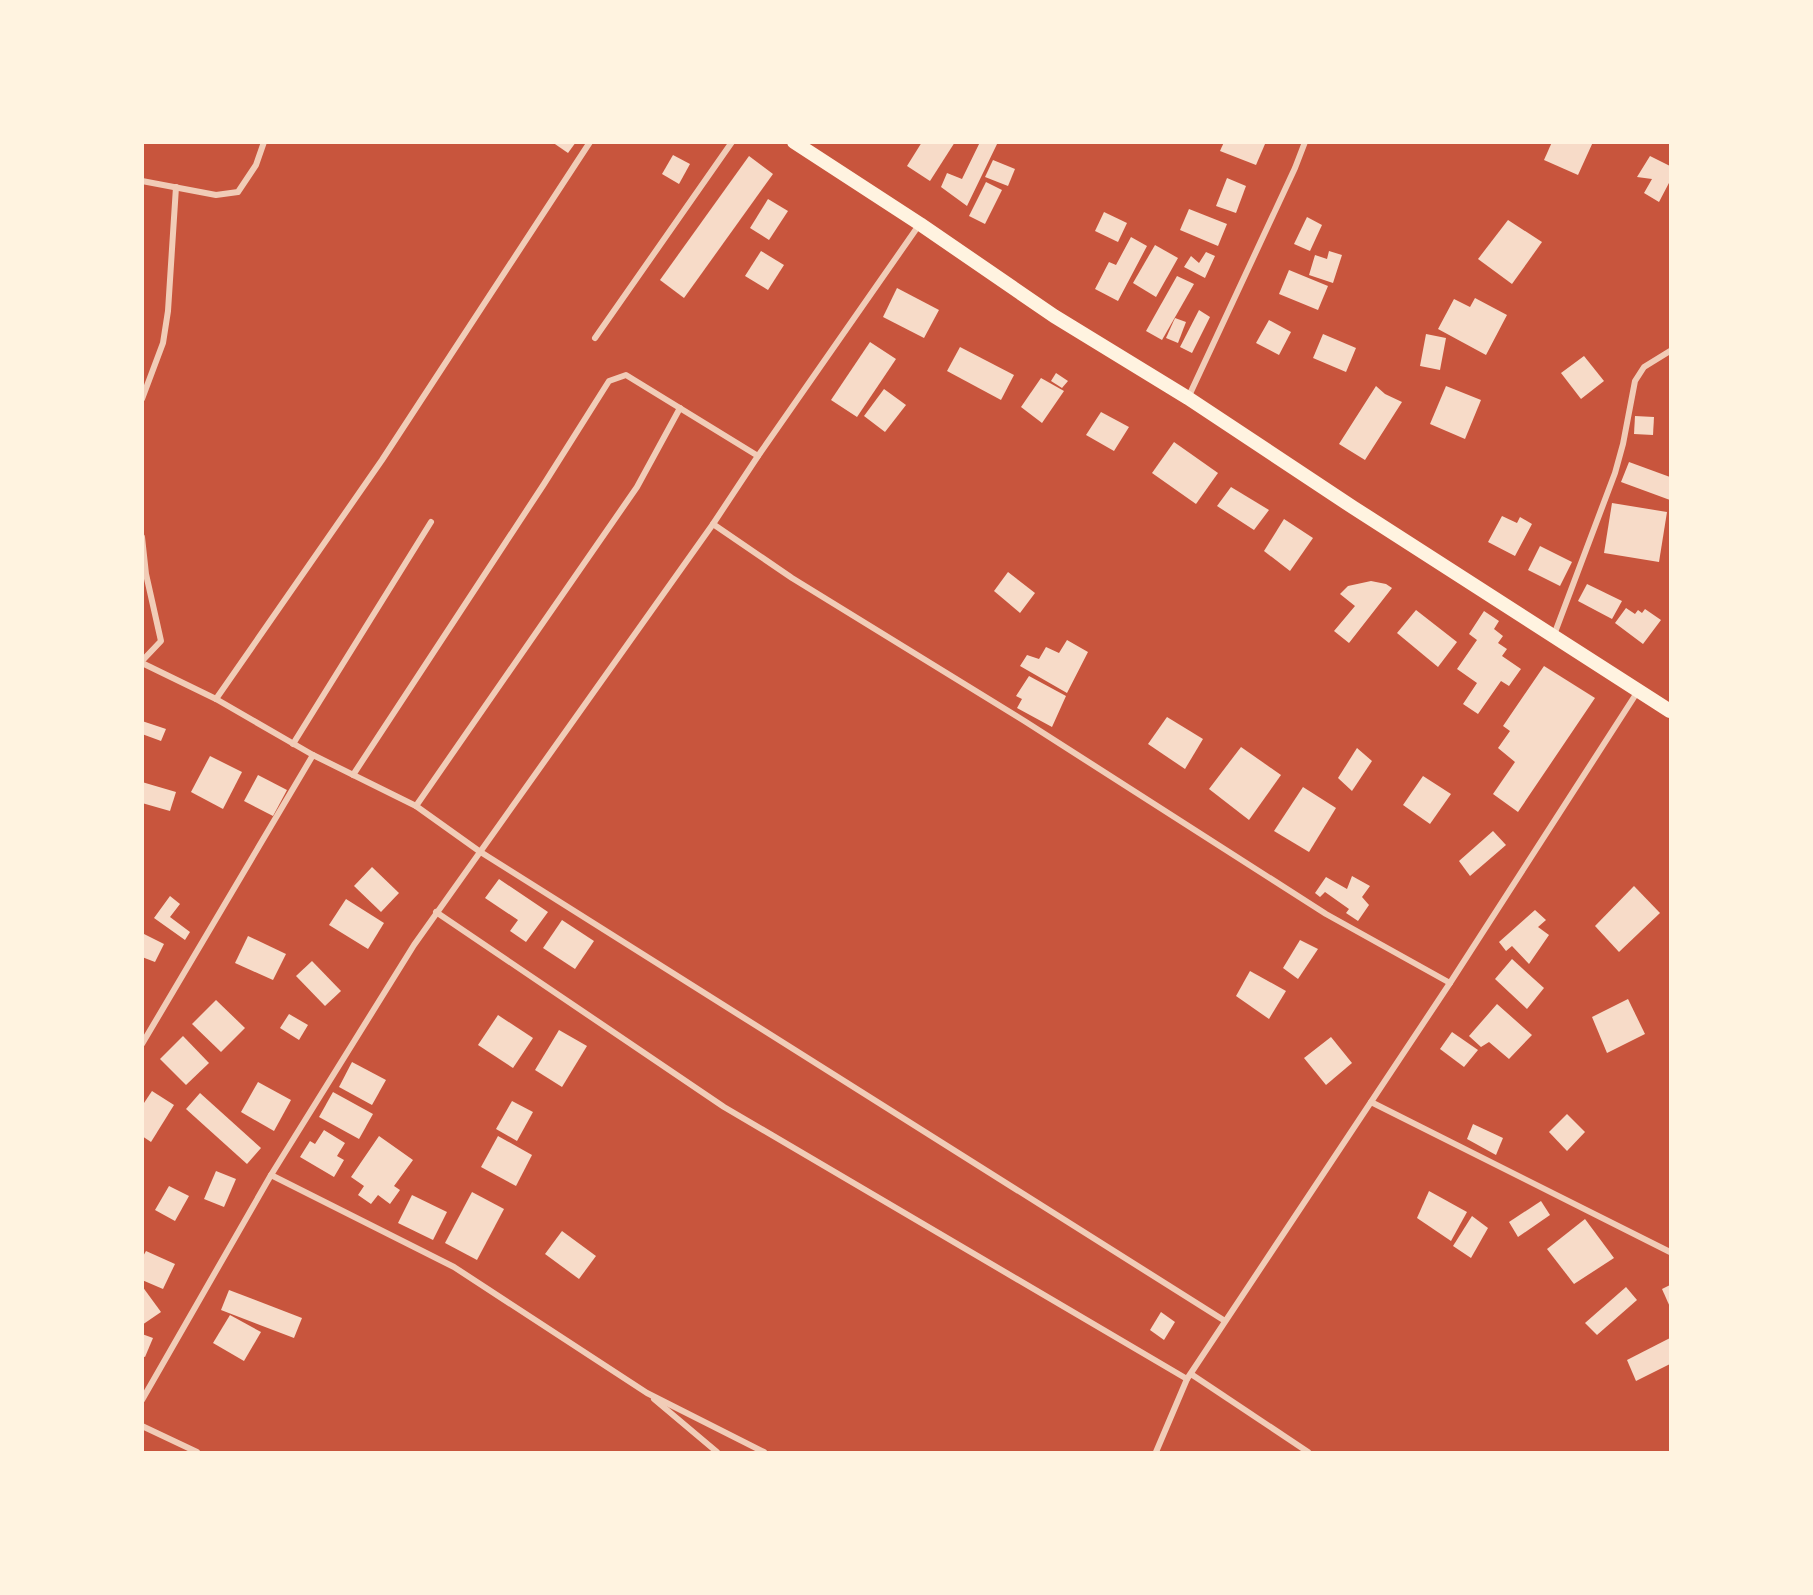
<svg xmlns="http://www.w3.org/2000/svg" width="1813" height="1595" font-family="'Noto Sans',sans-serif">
<rect width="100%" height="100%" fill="#c8553d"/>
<g fill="#f7dbc8">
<path d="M552,142h24l-8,11z"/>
<path d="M922,142h33l-25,39 -23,-15z"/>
<path d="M980,142h18l-31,64 -26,-19 6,-14 15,6z"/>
<path d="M1224,142h38l3,2 -9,21 -36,-14z"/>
<path d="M1552,142h41l-15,33 -34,-15z"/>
<path d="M673,155l17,9 -11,20 -17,-10z"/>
<path d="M749,156l24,18 -89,124 -24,-18z"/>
<path d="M1650,156l20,10v15l-11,21 -15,-9 8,-14 -15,-2z"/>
<path d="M993,160l22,9 -7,17 -23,-9z"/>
<path d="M1227,178l19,8 -10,27 -20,-7z"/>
<path d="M986,182l16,8 -17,34 -16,-8z"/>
<path d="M768,199l20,12 -19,29 -19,-12z"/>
<path d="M1189,209l38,15 -9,22 -38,-16z"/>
<path d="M1104,212l23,11 -9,19 -23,-11z"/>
<path d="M1307,217l15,8 -12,26 -16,-7z"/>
<path d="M1508,220l34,22 -30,42 -34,-25z"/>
<path d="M1131,237l16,9 -29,55 -23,-12 14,-27 7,3z"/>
<path d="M1155,245l23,13 -22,39 -23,-14z"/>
<path d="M761,251l23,14 -16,25 -23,-14z"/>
<path d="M1329,251l13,4 -9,28 -24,-8 6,-20 12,4z"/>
<path d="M1206,252l9,4 -10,22 -21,-11 7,-11 8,7z"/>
<path d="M1289,270l39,16 -10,24 -39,-16z"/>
<path d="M1177,276l17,8 -32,56 -16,-9z"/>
<path d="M897,288l42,22 -15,28 -41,-21z"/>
<path d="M1475,298l32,17 -21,40 -48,-26 16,-30 16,8z"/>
<path d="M1199,310l11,7 -18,36 -12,-6z"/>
<path d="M1175,318l11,4 -8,21 -12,-5z"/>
<path d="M1269,320l22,12 -12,23 -23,-12z"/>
<path d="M1323,334l33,14 -10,24 -33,-14z"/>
<path d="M1426,334l20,4 -6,32 -20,-4z"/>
<path d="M870,342l26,17 -39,58 -26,-17z"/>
<path d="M960,347l54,28 -13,25 -54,-29z"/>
<path d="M1584,356l20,25 -23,18 -20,-26z"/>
<path d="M1056,373l12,8 -6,7 -11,-7z"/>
<path d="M1041,378l23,13 -22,32 -21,-16z"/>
<path d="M1376,386l9,8 17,8 -37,58 -26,-16z"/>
<path d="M1446,386l35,14 -16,39 -35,-15z"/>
<path d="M884,389l22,16 -21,27 -21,-16z"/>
<path d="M1101,412l28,15 -15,24 -28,-16z"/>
<path d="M1635,416l19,1 -1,18 -19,-1z"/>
<path d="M1174,442l44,31 -22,31 -44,-31z"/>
<path d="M1629,462l41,15v23l-49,-18z"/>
<path d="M1231,487l38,23 -15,20 -37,-24z"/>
<path d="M1612,503l55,9 -8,50 -55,-9z"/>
<path d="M1502,516l15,7 3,-6 12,7 -17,32 -27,-14z"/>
<path d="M1284,519l29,19 -23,33 -26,-20z"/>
<path d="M1540,546l32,16 -12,24 -32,-16z"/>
<path d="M1008,572l27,21 -15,20 -26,-22z"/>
<path d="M1371,581l15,3 6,4 -43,55 -15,-12 21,-25 -15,-12 8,-8z"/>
<path d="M1587,584l35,17 -10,18 -34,-18z"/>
<path d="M1626,608l9,6 3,-4 4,3 3,-4 16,11 -18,24 -28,-21z"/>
<path d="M1416,610l41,32 -19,25 -41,-34z"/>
<path d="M1484,611l15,10 -5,8 9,7 -5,7 9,6 -5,7 19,13 -12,17 -8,-5 -23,33 -15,-10 14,-21 -20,-14 20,-29 -8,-6z"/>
<path d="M1067,640l21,12 -21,41 -47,-27 7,-11 12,4 7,-12 13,6z"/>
<path d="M1544,666l51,32 -77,114 -25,-18 22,-32 -17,-14 12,-17 -7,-5z"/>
<path d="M1029,676l37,20 -14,31 -35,-19 5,-9 -6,-3z"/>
<path d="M1167,717l36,22 -18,30 -37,-25z"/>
<path d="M142,721l24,8 -5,12 -19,-7z"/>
<path d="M1241,747l40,28 -32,45 -40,-31z"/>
<path d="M1357,748l15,13 -20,30 -14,-13z"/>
<path d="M210,756l32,16 -19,37 -32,-17z"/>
<path d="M258,775l29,15 -14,26 -29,-15z"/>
<path d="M1423,776l28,18 -21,30 -27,-19z"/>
<path d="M142,782l34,10 -6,19 -28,-8z"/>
<path d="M1303,787l33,21 -27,44 -35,-21z"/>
<path d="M1493,831l13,14 -36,31 -11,-15z"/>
<path d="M372,867l27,26 -18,19 -27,-26z"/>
<path d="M1352,876l18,10 -8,11 7,8 -11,16 -12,-8 3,-4 -24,-17 -5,5 -5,-4 11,-16 21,12z"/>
<path d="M499,879l49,33 -22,30 -16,-11 8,-11 -33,-22z"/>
<path d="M1634,886l26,27 -41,39 -24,-26z"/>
<path d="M170,896l10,8 -10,13 20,15 -5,8 -31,-22z"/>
<path d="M346,899l38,24 -16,26 -39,-24z"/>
<path d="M1535,910l11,10 -8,7 11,8 -20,29 -17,-18 -6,5 -7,-9z"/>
<path d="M562,920l32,21 -19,28 -32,-21z"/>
<path d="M142,933l22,11 -9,18 -13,-5z"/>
<path d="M248,936l38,18 -13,26 -38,-17z"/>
<path d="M1300,940l18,9 -20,30 -15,-11z"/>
<path d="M1512,959l32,29 -17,21 -32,-30z"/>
<path d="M312,961l29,30 -16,15 -29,-30z"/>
<path d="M1250,971l36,20 -17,28 -33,-23z"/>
<path d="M1628,999l17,35 -38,19 -15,-36z"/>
<path d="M216,1000l29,28 -24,24 -29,-28z"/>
<path d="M1497,1004l35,31 -23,24 -20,-17 -8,5 -12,-11z"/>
<path d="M289,1014l19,11 -9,15 -19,-12z"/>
<path d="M498,1015l35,23 -20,30 -35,-23z"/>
<path d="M559,1030l28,16 -25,41 -27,-17z"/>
<path d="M1452,1032l26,18 -14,17 -24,-18z"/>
<path d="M183,1036l26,27 -23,22 -26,-26z"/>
<path d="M1331,1037l21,26 -26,22 -22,-27z"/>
<path d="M352,1062l34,18 -14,25 -33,-18z"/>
<path d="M258,1082l33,18 -17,31 -33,-19z"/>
<path d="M152,1091l22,14 -23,37 -9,-6v-30z"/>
<path d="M333,1092l40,22 -14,25 -40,-22z"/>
<path d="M200,1093l61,55 -14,16 -61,-55z"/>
<path d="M512,1101l21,11 -16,29 -21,-12z"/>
<path d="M1567,1114l18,18 -18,19 -18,-19z"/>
<path d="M1473,1124l30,14 -7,17 -29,-16z"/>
<path d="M324,1130l21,13 -8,13 7,4 -10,17 -34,-20 10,-16 5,3z"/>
<path d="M379,1136l34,24 -19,26 6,4 -10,14 -12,-9 -7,9 -13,-9 6,-9 -13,-9z"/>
<path d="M498,1136l34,19 -16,31 -35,-19z"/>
<path d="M216,1171l20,8 -12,28 -20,-8z"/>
<path d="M169,1186l20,10 -14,25 -20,-11z"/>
<path d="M1429,1191l38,21 -16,29 -34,-23z"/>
<path d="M472,1192l32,17 -27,51 -32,-17z"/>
<path d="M412,1195l35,17 -14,28 -35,-17z"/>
<path d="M1541,1201l9,14 -32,22 -9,-15z"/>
<path d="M1472,1216l16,12 -17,30 -18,-12z"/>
<path d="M1585,1219l29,39 -40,26 -27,-35z"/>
<path d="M562,1231l34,25 -17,23 -34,-25z"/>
<path d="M146,1251l29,13 -12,25 -21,-9v-22z"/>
<path d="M1670,1285v22l-8,-18z"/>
<path d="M142,1286l19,26 -19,13z"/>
<path d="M1626,1287l11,13 -40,35 -12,-12z"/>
<path d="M229,1290l73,28 -8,20 -73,-28z"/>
<path d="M1161,1312l14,10 -11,18 -14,-10z"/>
<path d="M230,1315l31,17 -17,29 -31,-18z"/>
<path d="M142,1334l11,4 -8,19 -3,-1z"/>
<path d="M1670,1338v26l-34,17 -9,-21z"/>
</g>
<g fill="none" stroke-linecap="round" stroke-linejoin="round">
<g stroke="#f1ccb7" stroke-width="6">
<path d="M142,181l74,14 22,-3 18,-27 8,-23"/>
<path d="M595,338l137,-196"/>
<path d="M1188,398l107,-230 10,-26"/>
<path d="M142,399l21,-56 5,-32 8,-124"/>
<path d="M713,524l79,54 234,144 300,192 124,69"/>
<path d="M142,537l4,37 15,67 -19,20"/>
<path d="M1554,635l61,-162 8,-29 12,-63 9,-14 26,-16"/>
<path d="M142,663l74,36 97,56 103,51 63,45 746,470"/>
<path d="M216,699l166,-239 208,-318"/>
<path d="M293,744l138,-222"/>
<path d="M353,775l191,-291 65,-103 17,-6 132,81"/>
<path d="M416,806l221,-319 43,-79"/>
<path d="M436,912l288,195 463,272"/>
<path d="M142,1044l171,-289"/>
<path d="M1371,1102l299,150"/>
<path d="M271,1175l183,92 193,126 117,59"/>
<path d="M1191,1374l117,78"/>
<path d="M654,1399l63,53"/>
<path d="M142,1400l129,-225 143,-230 299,-421 45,-68 161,-231"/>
<path d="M142,1426l55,26"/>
<path d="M1156,1452l31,-73 263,-396 188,-292"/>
</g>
<path stroke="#fff3e0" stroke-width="14" d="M794,142l126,82 134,92 134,82 166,110 316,203"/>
</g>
<rect width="1813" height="1595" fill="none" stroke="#fff3e0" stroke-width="288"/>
</svg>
